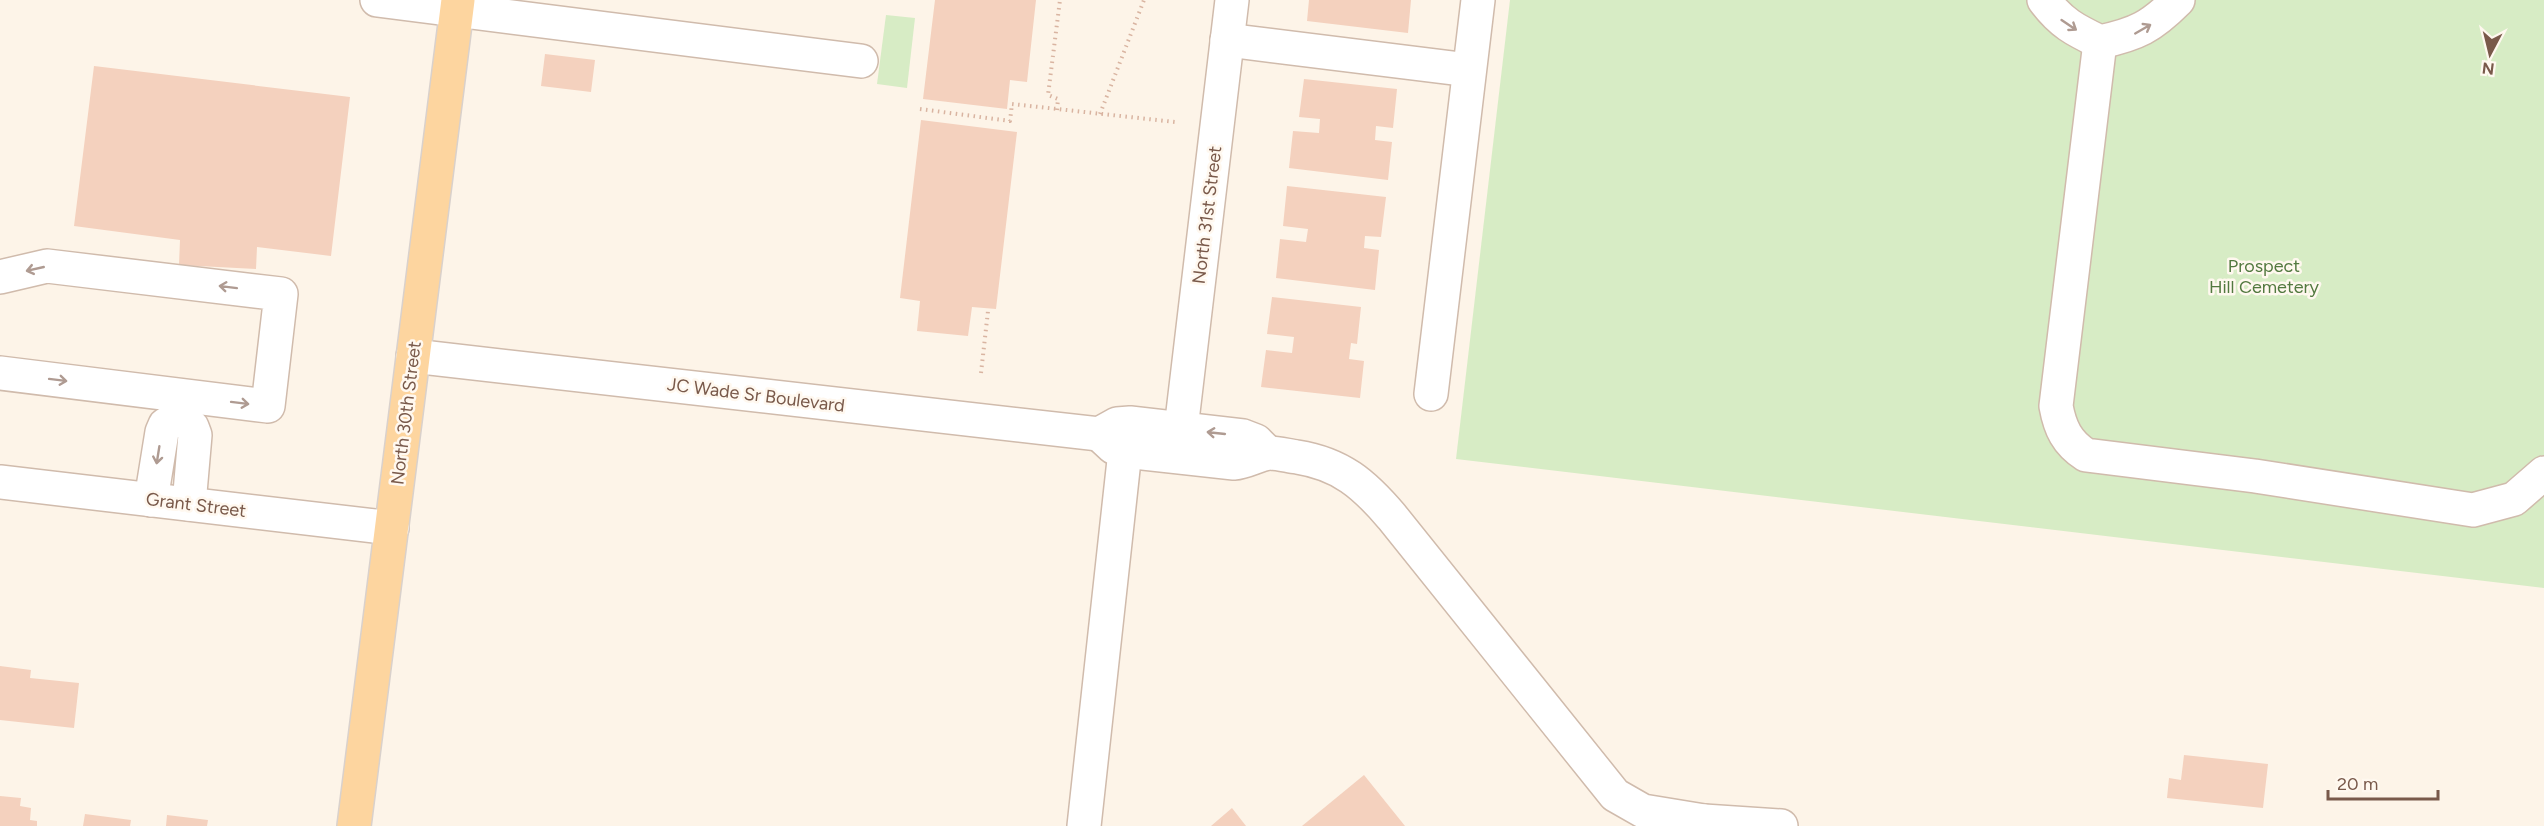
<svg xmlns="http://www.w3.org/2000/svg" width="2544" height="826" font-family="Figtree,sans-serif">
<rect width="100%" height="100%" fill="#fdf4e8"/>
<g fill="#d7ecc5">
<path d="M1510,0h1034v588l-1088,-129z"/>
<path d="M886,15l29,3 -8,70 -30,-4z"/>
</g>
<g fill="#f4d1be">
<path d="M935,0h101l-9,82 -17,-2 -3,29 -84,-10z"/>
<path d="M1309,0h102l-3,33 -101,-12z"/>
<path d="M545,54l50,6 -4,32 -50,-6z"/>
<path d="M94,66l256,31 -19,159 -74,-9 -1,22 -77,-4 1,-25 -106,-14z"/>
<path d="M1304,79l93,10 -4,39 -17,-2 -1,14 17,2 -4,38 -99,-12 4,-37 26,2 1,-14 -21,-2z"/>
<path d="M921,120l96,12 -21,177 -24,-2 -4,29 -51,-5 3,-30 -20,-3z"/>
<path d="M1287,186l99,11 -5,40 -16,-1 -1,12 15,2 -4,40 -99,-12 4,-39 26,3 2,-13 -25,-3z"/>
<path d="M1272,297l89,10 -4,37 -6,-1 -2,16 15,2 -4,37 -99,-11 5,-37 26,3 2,-16 -27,-3z"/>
<path d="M0,666l31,4 -1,8 49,5 -5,45 -74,-8z"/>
<path d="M2184,755l84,9 -5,44 -96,-10 2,-20 12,2z"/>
<path d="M1364,775l41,51h-103z"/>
<path d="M0,796l21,2 -1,8 11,2 -1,12 7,1v5h-37z"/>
<path d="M1232,808l14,18h-35z"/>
<path d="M85,814l46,6 -1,6h-47z"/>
<path d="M167,815l41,5 -1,6h-41z"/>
</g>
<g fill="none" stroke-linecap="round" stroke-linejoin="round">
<g stroke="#d0bbac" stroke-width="36">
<g id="minor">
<path d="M377,0l484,61"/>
<path d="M2044,0c17,23 31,30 56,42 37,-8 51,-15 78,-42"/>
<path d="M1227,40l242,30"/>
<path d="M2100,42l-44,364c4,22 11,37 30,49l169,21 218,34 41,-11 30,-26"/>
<path d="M0,277l47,-11 234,28 -13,112 -268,-33"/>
<path d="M413,356l686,78 18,-10 13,-1 113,13 13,5 12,12"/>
<path d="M1431,394l47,-394"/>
<path d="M1181,429l51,-429"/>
<path d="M1099,434l14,13 12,4 109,12c13,-1 24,-9 36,-10 8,0 19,3 27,4 44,7 67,27 95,60l223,278 28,16 61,10v5"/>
<path d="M0,482l392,46"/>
<path d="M151,500l11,-68 3,-7 15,-9 12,11 3,8 -6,69"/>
<path d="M1704,821l77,5"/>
<path d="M1084,826l41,-375"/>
</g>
</g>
<g stroke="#d9d1cc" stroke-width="36">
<path id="major" d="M354,826l104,-826"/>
</g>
<g stroke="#d9b4a1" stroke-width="4" stroke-dasharray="1.5 4.5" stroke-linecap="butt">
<path d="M920,109l90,12 2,-17 163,18"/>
<path d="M1057,110l1,-11 -10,-4 12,-95"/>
<path d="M1100,114l44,-114"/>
<path d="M981,373l7,-62"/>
</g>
<use href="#minor" stroke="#fff" stroke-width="33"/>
<use href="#major" stroke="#fdd59f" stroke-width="33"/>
</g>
<defs><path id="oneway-shaft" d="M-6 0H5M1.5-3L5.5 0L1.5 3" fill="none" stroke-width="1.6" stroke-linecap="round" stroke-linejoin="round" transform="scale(1.5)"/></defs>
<g stroke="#af9b92">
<use href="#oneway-shaft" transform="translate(2069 25) rotate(34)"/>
<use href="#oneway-shaft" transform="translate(2143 29) rotate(-30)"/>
<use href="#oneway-shaft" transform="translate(35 269) rotate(167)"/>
<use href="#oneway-shaft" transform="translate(228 287) rotate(-173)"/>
<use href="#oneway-shaft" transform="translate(58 380) rotate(7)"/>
<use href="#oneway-shaft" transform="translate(240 403) rotate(7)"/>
<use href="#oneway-shaft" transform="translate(1216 433) rotate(-174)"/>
<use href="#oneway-shaft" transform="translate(158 455) rotate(99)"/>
</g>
<g text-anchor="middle" stroke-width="5" stroke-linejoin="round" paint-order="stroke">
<g font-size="18" fill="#79594a" stroke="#fff8ef">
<text transform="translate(1207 215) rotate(-83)" y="6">North 31st Street</text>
<text transform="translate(756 395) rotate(7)" y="6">JC Wade Sr Boulevard</text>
<text transform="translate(406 413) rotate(-83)" y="6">North 30th Street</text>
<text transform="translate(196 505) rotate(7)" y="6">Grant Street</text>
</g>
<g font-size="18" fill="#52793f" stroke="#fff8ef">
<text x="2264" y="272">Prospect<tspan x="2264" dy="21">Hill Cemetery</tspan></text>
</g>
</g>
<g transform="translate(2490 54) rotate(187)" stroke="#fff8ef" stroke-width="4.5" paint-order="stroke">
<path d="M0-4.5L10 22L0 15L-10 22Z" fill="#79594a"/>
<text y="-9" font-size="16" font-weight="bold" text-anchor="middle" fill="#79594a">N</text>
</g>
<path d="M2328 790v9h110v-9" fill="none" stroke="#79594a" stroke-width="3"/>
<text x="2337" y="790" font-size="18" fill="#79594a" stroke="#fff8ef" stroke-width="4.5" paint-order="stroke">20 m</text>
</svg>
